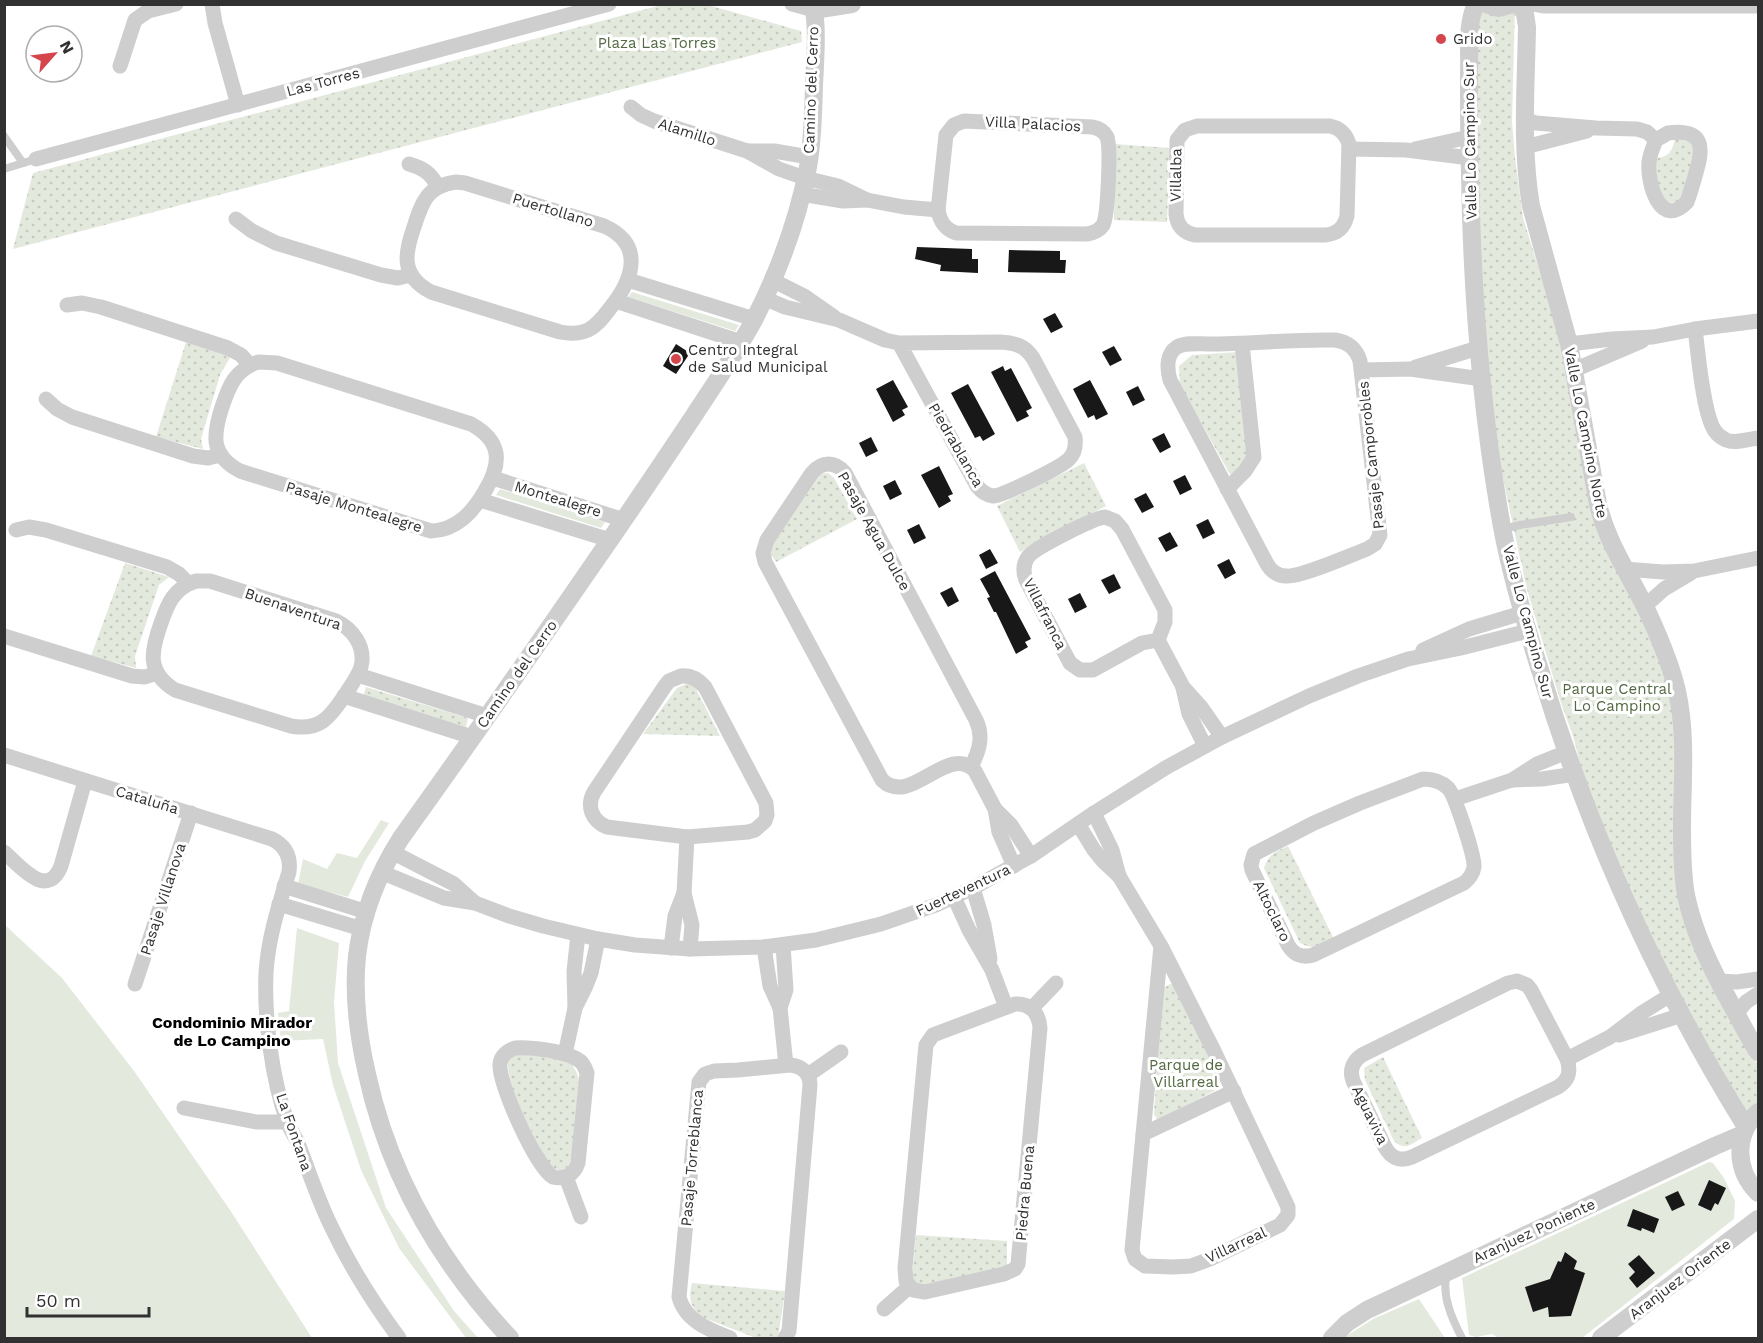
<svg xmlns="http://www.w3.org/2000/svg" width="1763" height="1343" font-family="'Work Sans',sans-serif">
<defs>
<pattern id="park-dots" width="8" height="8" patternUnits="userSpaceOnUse" patternTransform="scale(1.5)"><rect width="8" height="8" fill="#e4e9de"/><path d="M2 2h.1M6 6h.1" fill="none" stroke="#c4c8bf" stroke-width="1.8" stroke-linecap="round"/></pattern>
</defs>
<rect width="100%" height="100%" fill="#fff"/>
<g fill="#e4e9de">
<path d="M632,292l107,33 -4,6 -107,-34z"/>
<path d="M500,489l105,33 -4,6 -105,-33z"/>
<path d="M381,820l8,3 -24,38 -17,36 -50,-13 5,-25 24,10 10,-16 20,5z"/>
<path d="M5,925l57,53 72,93 96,139 82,128h-307z"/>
<path d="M297,928l42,15 -5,59 4,61 48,145 68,103 24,27h-12l-67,-90 -38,-78 -28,-85 -10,-46 -42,2 -3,-28 11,-2z"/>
<path d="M1709,1162l4,1 11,15 11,23 -1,18 -152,119h-83l-7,-4 -16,3 -7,-2 -7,-57z"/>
<path d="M1419,1299l26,39h-102l30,-19z"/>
</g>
<g fill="url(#park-dots)">
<path d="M665,4l43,1 93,26 1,11 -789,207 20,-76z"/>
<path d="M1477,5h38l-3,116 3,37 8,60 25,80 22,86 63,215 38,83 7,57v157l69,152 11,16v40l-16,14 -112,-224 -47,-119 -10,-39 -12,-33 -35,-117 -30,-140 -8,-68 -14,-219z"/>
<path d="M1675,138l16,4 5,7 -12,46 -7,7 -10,1 -10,-11 -2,-34c14,0 18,-8 20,-20z"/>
<path d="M1115,144l55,4 -3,74 -53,-2z"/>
<path d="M186,342l45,14 -11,19 -19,64 2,10 -47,-12z"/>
<path d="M1239,352l15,103 -23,21 -51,-91 -1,-19 13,-11z"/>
<path d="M1084,463l22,43 -86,46 -23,-46z"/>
<path d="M828,473l6,5 23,41 -81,43 -5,-8 1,-9 49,-71z"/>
<path d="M125,563l44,14 -10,8 -24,71 1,12 -45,-12z"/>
<path d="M688,683l7,4 25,49 -77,-2 34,-46z"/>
<path d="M366,687l102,31 -2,9 -103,-30z"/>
<path d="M1288,846l46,93c-15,7 -18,12 -34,4l-36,-75c5,-14 11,-16 24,-22z"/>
<path d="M1170,984l4,1 45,92v6l-5,8 -51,27 -6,1 -3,-5 8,-123 2,-3z"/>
<path d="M521,1053l49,9 6,9 3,8 -7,77c-5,20 -15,18 -26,4 -13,-27 -40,-72 -38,-102z"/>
<path d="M1383,1057l39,81c-12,7 -17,13 -28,3l-29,-61 -1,-12z"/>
<path d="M916,1235l91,6v25l-89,21 -6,-9z"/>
<path d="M692,1283l93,8 -7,47h-22l-54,-21c-12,-10 -14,-19 -10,-34z"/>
</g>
<g fill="#181818">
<path d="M917,247l55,2v10h6v14l-38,-2 1,-6 -26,-6z"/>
<path d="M1009,250l51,1v9h6l-1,13 -57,-1z"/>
<path d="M1055,313l8,14 -12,6 -8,-14z"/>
<path d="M676,344l14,9 -14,21 -13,-8z"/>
<path d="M1114,346l8,14 -12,6 -8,-14z"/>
<path d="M1003,366l2,5 6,-3 21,40 -6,3 3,5 -12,6 -26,-50z"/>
<path d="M893,380l15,27 -6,3 3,5 -12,7 -17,-33z"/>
<path d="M1090,380l18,34 -12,6 -2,-5 -6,3 -15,-29z"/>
<path d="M968,384l27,50 -12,7 -3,-5 -5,2 -24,-45z"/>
<path d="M1138,386l7,14 -12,6 -7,-14z"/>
<path d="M1164,433l7,14 -11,6 -8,-14z"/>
<path d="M871,437l7,14 -12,6 -7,-14z"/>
<path d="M939,466l14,28 -5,2 3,5 -12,7 -18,-33z"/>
<path d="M1185,475l7,14 -12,6 -7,-14z"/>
<path d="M895,480l7,14 -12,6 -7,-14z"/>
<path d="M1146,493l8,14 -12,6 -8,-14z"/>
<path d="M1208,519l7,14 -12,6 -7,-14z"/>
<path d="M919,524l7,14 -12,6 -7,-14z"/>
<path d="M1170,532l8,14 -12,6 -8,-14z"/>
<path d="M990,549l8,14 -12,6 -7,-14z"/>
<path d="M1229,559l7,14 -11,6 -8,-14z"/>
<path d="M995,571l36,68 -6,3 3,5 -12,7 -20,-42h-2l-7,-14 3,-1 -10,-18z"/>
<path d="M1114,574l7,14 -12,6 -8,-14z"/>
<path d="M952,587l7,14 -11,6 -8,-14z"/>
<path d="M1080,593l7,14 -12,6 -7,-14z"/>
<path d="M1709,1180l17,8 -8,17 -3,-2 -4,8 -13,-6z"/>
<path d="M1678,1191l7,14 -13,6 -7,-14z"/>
<path d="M1633,1209l26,10 -5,14 -12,-5 -1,3 -14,-5z"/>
<path d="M1565,1252l12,9 -3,8 11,4 -14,43 -22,1 -1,-10 -15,5 -8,-25 25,-8 8,-18 3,1z"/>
<path d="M1639,1255l16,18 -18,15 -8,-10 6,-6 -7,-8z"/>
</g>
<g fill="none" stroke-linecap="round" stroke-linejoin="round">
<g stroke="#cecece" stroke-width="8">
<path d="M4,136l19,27"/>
<path d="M4,169l32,-10"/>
<path d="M1503,529l17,-4 51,-8"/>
<path d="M1447,1273c-6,22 5,46 15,65"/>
</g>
<g stroke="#cecece" stroke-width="15">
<path d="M212,4l3,19 23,82"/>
<path d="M792,4l22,6"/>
<path d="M1533,4l10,2h215"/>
<path d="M120,66l15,-46 13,-9 28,-7"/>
<path d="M631,107l10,8 13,6 93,30 32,18 26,9 33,8 29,14 37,7 34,3"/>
<path d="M1526,120l10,3 60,5 41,1 10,3 9,8"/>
<path d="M964,121l128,6c6,1 12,4 15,10 4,10 1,79 -4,88 -4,6 -10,8 -16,9l-131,-1c-11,-4 -16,-11 -18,-23l8,-75 8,-10z"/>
<path d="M1197,126h133c10,2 16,8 19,18l-2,72c-3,12 -10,18 -22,19h-130c-12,-2 -18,-10 -19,-21l1,-74 8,-10z"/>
<path d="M1668,133c31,-4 37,9 29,36 -3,11 -6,22 -10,33 -27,28 -40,-19 -38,-40 1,-8 4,-15 7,-22z"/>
<path d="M1525,147l62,-16"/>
<path d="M1349,149l57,1 64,8"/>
<path d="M1415,149l54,-12"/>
<path d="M747,151h27l35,6"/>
<path d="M36,159l573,-155"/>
<path d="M409,164c14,4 22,9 29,23"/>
<path d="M456,182l9,1 139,43c40,18 30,52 7,81 -7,9 -13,18 -23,23 -9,4 -18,4 -28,2l-129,-40c-30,-16 -27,-37 -17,-65 8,-25 13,-41 42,-45z"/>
<path d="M801,194l42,7 24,-1"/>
<path d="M236,219l16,12 24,12 105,32 17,3 13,-3"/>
<path d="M628,280l126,39"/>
<path d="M772,280l32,16 30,21"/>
<path d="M764,298l21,9 54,13 46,20 14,3 102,-1c15,1 24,4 32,16l42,79c1,8 0,16 -6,22 -7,8 -67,37 -76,37 -7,-1 -12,-5 -16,-10l-78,-143"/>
<path d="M616,301l125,41"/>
<path d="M67,305l15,-2 19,4 127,41 13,7 9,10"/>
<path d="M1695,329c3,22 8,86 20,102 2,3 7,7 11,9 9,4 23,-1 32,-2"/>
<path d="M1335,340c13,2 21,8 25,21l20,174 -5,9 -8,5c-16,6 -68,29 -81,27 -8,0 -15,-5 -19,-12l-97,-184c-3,-11 -4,-26 7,-33 9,-5 23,-3 32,-3 42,0 84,-5 126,-4z"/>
<path d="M1569,344l43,-5 41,-2 42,-8 63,-8"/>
<path d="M258,362l19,1 194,61c31,17 31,39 14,67 -12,21 -28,39 -54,40l-191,-60c-30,-16 -27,-36 -18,-64 7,-21 13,-37 36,-45z"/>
<path d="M1416,367l62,-19"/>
<path d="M1362,370l48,-1 72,10"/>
<path d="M1574,370l68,-29"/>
<path d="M46,399l11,10 15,8 121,39 15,2 13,-3"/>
<path d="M493,478l131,42"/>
<path d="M1227,489l18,-18 9,-14 -12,-113"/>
<path d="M480,500l130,40"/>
<path d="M1105,517l10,4 7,8 43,81v12l-7,18 -16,3 -49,27h-13l-10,-7 -44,-83c-3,-8 -3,-16 2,-23 6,-9 66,-39 77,-40z"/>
<path d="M16,530l13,-3 17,3 121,37 12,7 9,9"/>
<path d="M1624,569l39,3 31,-1 64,-13"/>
<path d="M196,581h14l126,40c17,8 30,26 25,46 -3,9 -9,17 -14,25 -7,10 -14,22 -24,29 -10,7 -21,7 -32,5l-116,-36c-29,-18 -24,-39 -14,-67 7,-20 13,-35 35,-42z"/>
<path d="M1644,607l20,-18 27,-16"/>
<path d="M4,636l128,40 13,1 12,-4"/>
<path d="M1158,640l25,47 18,20 21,30"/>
<path d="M1423,650l46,-21 53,-16"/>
<path d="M358,675l129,41"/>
<path d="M681,676c10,-1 17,3 24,11l61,116 1,12 -2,6 -10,9 -7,2 -61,5 -80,-10c-15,-6 -21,-21 -13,-35l71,-106 4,-5z"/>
<path d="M1183,688l6,26 16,32"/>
<path d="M344,696l128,41"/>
<path d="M4,755l268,84c14,7 19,18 17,33 -10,33 -21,66 -23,101 -2,45 6,106 21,148 3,9 9,16 12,25 11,28 20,57 34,84 18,38 41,74 66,108"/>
<path d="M971,767c8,-16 13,-30 5,-47l-131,-247c-10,-12 -23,-12 -33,0l-45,67 -4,13 2,9 117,218c29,28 66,-38 93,-9l20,38 4,23 15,34"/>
<path d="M1423,779c9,0 18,2 25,9 7,7 27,69 26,79 -1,7 -5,12 -10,16l-151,72c-11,3 -19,0 -25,-10l-36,-75 -1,-5 3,-11 60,-31 46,-20z"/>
<path d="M1512,780l30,-1 33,-5"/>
<path d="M1455,799l57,-19 25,-16 30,-12"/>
<path d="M995,809l16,16 20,31"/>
<path d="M1094,813l18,37 7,26"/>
<path d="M1078,824l16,26 9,11 16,15 42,70 54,107 73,154v8l-8,10 -70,34 -19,7 -18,1 -28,-1 -10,-7 -3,-9 29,-304"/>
<path d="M687,837l-3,56 8,32 -2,24"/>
<path d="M4,852c15,13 43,49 57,14l24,-85"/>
<path d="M392,852l62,32 21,19"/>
<path d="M381,872l63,26 31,5 34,13 34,10 55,13 37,6 55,4 74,-2 52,-7 65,-16 55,-19 37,-17 58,-32 63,-43 73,-46 55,-30 87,-41 49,-20 50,-17 53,-11 67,-17"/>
<path d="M284,886l83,26"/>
<path d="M973,888l11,37 6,34"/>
<path d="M954,897l15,33 23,40 14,37"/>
<path d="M279,904l83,25"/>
<path d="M764,947l6,39 10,22 6,57"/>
<path d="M671,948l4,-32 9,-23"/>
<path d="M1517,981l10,4 4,5 36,69c4,12 2,21 -9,28l-146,70c-12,5 -21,1 -27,-10l-32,-66c-4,-11 0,-20 9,-26l146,-72z"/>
<path d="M1719,981l18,1 21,-3"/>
<path d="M135,984l56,-171"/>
<path d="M1015,1004c15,-1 24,9 25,24l-22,236 -3,5 -11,5 -79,18 -12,-2 -7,-9 -1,-13 21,-223 7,-10z"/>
<path d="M575,1008l-1,-37 4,-36"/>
<path d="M780,1008l6,-18 -3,-45"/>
<path d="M1032,1008l24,-25"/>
<path d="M1736,1014l10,-12 12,-8"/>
<path d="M1619,1035l63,-20"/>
<path d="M515,1048c16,-1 52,3 65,13 4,3 5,7 7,12l-9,90c-4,12 -13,17 -25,14 -17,-10 -55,-94 -53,-113 1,-9 7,-13 15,-16z"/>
<path d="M565,1054l10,-46 10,-20 6,-15 7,-34"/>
<path d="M1567,1059l43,-22 33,-25 29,-18"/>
<path d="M808,1075l33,-23"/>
<path d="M184,1108l72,14h31"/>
<path d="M1143,1134l91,-43"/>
<path d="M566,1177l15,40"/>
<path d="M884,1309l25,-22"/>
<path d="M730,1338c-20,-8 -45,-17 -51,-41l20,-215 6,-8 9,-3 24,-1 52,-5c12,1 20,8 20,20l-21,246 -4,7"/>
</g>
<g stroke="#cecece" stroke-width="18">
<path d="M1476,4c-10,21 -6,47 -7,70 0,34 0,67 1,101 2,118 11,236 32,352 9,49 23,96 38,143 48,160 118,315 206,457"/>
<path d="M1486,4l12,4 16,-4"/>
<path d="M1520,4l5,10 2,13c-1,59 -6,120 4,179l38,138 29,160c10,42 33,72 51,111 11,24 22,50 28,76 10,45 5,91 5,136 0,23 0,46 4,68 8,39 26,75 45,109 9,16 17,33 27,48"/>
<path d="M814,10l38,-6"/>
<path d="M1758,1112c-24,23 -23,58 0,81"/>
<path d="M510,1338c-70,-75 -121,-163 -143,-264 -9,-39 -14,-78 -10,-118 5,-42 21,-82 44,-118 66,-92 131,-185 195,-278 33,-47 65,-95 97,-143 21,-32 43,-64 61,-97 24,-47 44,-101 54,-153 5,-27 5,-54 6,-81 1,-24 4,-58 -1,-82"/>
<path d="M1332,1338l15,-15 20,-13 348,-164 28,-12"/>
<path d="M1601,1338l157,-119"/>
</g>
</g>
<g fill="#d5454c" stroke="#fff" stroke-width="2">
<circle cx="1441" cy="39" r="6"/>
<circle cx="676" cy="359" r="6"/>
</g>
<g text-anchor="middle" stroke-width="6" stroke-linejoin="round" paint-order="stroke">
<g font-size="15" fill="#313131" stroke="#fff" text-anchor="start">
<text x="1453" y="44">Grido</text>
<text x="688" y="355">Centro Integral<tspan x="688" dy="17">de Salud Municipal</tspan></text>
</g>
<g font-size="15" fill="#536942" stroke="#fff">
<text x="657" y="48">Plaza Las Torres</text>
<text x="1617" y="694">Parque Central<tspan x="1617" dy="17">Lo Campino</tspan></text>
<text x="1186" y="1070">Parque de<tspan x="1186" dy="17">Villarreal</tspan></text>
</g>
<g font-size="15" fill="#313131" stroke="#fff">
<text transform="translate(323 82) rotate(-15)" y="5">Las Torres</text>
<text transform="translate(811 90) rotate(-88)" y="5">Camino del Cerro</text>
<text transform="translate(1033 124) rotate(3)" y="5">Villa Palacios</text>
<text transform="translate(687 132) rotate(18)" y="5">Alamillo</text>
<text transform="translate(1470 141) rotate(-91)" y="5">Valle Lo Campino Sur</text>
<text transform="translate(1176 175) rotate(-89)" y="5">Villalba</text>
<text transform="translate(553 210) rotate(17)" y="5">Puertollano</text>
<text transform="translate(1586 433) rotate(79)" y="5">Valle Lo Campino Norte</text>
<text transform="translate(956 445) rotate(60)" y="5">Piedrablanca</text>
<text transform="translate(1371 455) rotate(-96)" y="5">Pasaje Camporobles</text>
<text transform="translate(558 499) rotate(17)" y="5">Montealegre</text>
<text transform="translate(354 507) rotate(17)" y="5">Pasaje Montealegre</text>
<text transform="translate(874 531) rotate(61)" y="5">Pasaje Agua Dulce</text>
<text transform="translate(293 609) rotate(19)" y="5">Buenaventura</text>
<text transform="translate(1045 614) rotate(63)" y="5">Villafranca</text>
<text transform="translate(1528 622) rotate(75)" y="5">Valle Lo Campino Sur</text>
<text transform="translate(517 674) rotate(-55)" y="5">Camino del Cerro</text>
<text transform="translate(147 800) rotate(17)" y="5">Cataluña</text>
<text transform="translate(963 890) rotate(-25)" y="5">Fuerteventura</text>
<text transform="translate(163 899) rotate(-72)" y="5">Pasaje Villanova</text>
<text transform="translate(1272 911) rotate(64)" y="5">Altoclaro</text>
<text transform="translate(1370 1115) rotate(64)" y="5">Aguaviva</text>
<text transform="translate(294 1132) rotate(71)" y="5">La Fontana</text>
<text transform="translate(692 1158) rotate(-85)" y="5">Pasaje Torreblanca</text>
<text transform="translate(1025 1193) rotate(-85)" y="5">Piedra Buena</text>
<text transform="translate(1534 1231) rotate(-25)" y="5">Aranjuez Poniente</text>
<text transform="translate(1236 1245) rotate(-25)" y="5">Villarreal</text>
<text transform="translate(1680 1279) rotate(-37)" y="5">Aranjuez Oriente</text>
</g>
<g font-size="16" font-weight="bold" fill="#000" stroke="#fff">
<text x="232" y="1028">Condominio Mirador<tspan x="232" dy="18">de Lo Campino</tspan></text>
</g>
</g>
<rect width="1763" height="1343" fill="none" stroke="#313131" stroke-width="12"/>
<g transform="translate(54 54) rotate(62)"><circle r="28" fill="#ffffff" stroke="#adadad" stroke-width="1.5"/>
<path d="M0-4.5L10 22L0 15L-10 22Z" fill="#d5454c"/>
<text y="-9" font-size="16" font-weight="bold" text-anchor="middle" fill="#313131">N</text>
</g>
<path d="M27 1307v9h122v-9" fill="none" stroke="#313131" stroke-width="3"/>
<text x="36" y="1307" font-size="18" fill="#313131" stroke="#ffffff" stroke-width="4.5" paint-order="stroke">50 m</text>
</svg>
